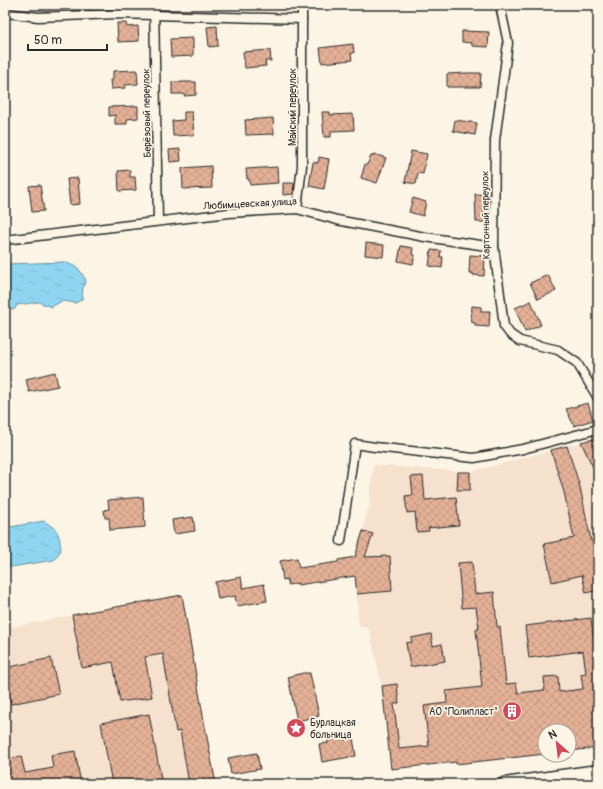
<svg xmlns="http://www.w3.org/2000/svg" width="603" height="789" font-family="Pangolin,sans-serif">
<defs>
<pattern id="water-ripples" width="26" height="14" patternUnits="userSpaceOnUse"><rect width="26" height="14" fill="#8fd5f1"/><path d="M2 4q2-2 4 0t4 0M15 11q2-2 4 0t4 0" fill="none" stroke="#7cb7cf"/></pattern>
<pattern id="building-cross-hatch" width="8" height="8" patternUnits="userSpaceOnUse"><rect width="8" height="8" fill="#e4b197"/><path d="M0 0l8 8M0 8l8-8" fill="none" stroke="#c49882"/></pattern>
</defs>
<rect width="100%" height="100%" fill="#fcf5e5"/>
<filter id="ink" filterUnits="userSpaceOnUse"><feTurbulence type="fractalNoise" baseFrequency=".025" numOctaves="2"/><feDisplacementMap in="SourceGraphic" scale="8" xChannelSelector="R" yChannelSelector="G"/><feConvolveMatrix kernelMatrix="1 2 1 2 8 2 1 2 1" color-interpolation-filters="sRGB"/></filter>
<g filter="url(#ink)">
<g fill="#f5e1ce">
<path d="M598,438v310l-29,3v-20h-24v23l-89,10v-2l-65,7 -9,-83 -13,-57 -10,-3 -5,-58v-9l15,-52 4,-42 97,7z"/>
<path d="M182,595l34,189h-211v-156z"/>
</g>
<g fill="url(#water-ripples)" stroke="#6791a2">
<path d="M65,262l13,6 8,12 -3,8 -1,11 -6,4 -14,-2 -11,6 -12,-5 -22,3 -3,5 -9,-4v-42z"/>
<path d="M44,521c15,10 15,11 17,29l-7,10 -49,8v-40z"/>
</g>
<g fill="url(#building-cross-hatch)" stroke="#2b2b2b">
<path d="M117,23h9l1,4 11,-1 1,15 -21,1z"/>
<path d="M217,26l1,20 -9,1 -2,-20z"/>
<path d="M462,31l27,1 -1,15 -16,-1v-3l-10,-1z"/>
<path d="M193,38v18l-22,1 -1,-18z"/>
<path d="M353,44l1,9h-3l1,7 -30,3 -2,-15z"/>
<path d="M270,50l1,11h-6l1,5 -21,2 -2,-16z"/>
<path d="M137,70l1,14 -13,1v3l-14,1 -1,-9h3v-9z"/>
<path d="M466,73h15l-1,14h-33v-13z"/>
<path d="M172,82h24v13l-12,1v-2h-12z"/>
<path d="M138,106v12l-11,1v5h-12v-9l-6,1v-9z"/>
<path d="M184,112h8l2,23 -21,1 -1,-15 12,-1z"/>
<path d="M322,112h8v3l23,-1 1,16 -23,1v6h-7z"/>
<path d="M273,118l1,16 -28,1 -1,-15z"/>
<path d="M455,120l22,3 -2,12 -22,-4z"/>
<path d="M180,149l1,12 -11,1 -1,-12z"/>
<path d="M411,151l16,3 -4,20 -5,-1 -2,11 -11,-2z"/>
<path d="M374,154l12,4 -9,25 -16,-5 4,-14 2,1 4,-9h2z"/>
<path d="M319,157l10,2 -5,30 -15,-3 4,-24 5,1z"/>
<path d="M211,166l1,22 -29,1 -1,-21z"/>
<path d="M277,167l1,16 -28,2 -1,-6h-2l-1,-10z"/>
<path d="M130,170v7h5l1,13 -17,1 -1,-20z"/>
<path d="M78,178l2,26 -10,1 -3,-26z"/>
<path d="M283,183h11l-1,11 -10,1z"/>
<path d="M40,185l4,26 -12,1 -3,-26z"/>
<path d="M475,194l14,1v11h-3v16h-10z"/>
<path d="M413,198l13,4 -3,14 -14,-4z"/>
<path d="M366,243l18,2 -1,12 -18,-2z"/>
<path d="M401,246l12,2 -1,6 3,1 -2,9 -15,-3z"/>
<path d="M431,250l10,1 -1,6h3l-1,11 -13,-2z"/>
<path d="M470,255l15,1 -1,20 -11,-1v-2h-4z"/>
<path d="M548,275l8,16 -18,8 -8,-16z"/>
<path d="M531,301l10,24 -16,7 -10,-24z"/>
<path d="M472,306l9,1v4h9l-1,16 -14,-1v-3l-4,-1z"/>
<path d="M55,372l3,14 -29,6 -3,-13z"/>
<path d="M588,403l5,17 -19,6 -8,-17z"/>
<path d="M598,438v40l-17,-36z"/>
<path d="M567,446l13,41 11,54 5,-1 2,13v37l-12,3 -4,-18 -30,7 -8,-38 30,-6 -10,-46 -13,-42z"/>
<path d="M458,472h12v18h-13z"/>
<path d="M423,476l2,24 31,-3 3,28 -31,3 1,3 -12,1 -2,-20 -8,1 -2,-17 8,-1 -2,-18z"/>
<path d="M143,497l2,30 -35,3 -1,-12h-4l-1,-8 5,-1 -1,-9z"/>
<path d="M193,517l2,14 -21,3 -2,-14z"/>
<path d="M363,531l10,3 -8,23 25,-1 2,35 -35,3 -2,-18 -57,9v-2l-10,2 -1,-6 -4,1 -3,-19 17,-3 2,10 39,-6v-2l17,-3z"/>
<path d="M472,562l3,32 19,-2 3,35h3l6,57 10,-1 2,10 27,-3 -1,-13 14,-1 1,16 24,-3 -2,-15 5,-1 -3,-22 -54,7 -4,-32 66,-8 6,47h1v83l-29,3v-20h-24v23l-89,10v-2l-65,7 -9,-83 15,-2 2,19 -5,1 5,45 30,-3 -5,-40 23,-3 -1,-12 36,-4 -6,-58h3l-3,-22 -14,1 -4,-45z"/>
<path d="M241,577l2,11 21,-4 3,17 -30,5 -2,-10 -17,3 -3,-17z"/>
<path d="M182,595l23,132 11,57h-27l-9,-53 -4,1 -13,-78 -18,3 7,40 -32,5 -7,-40 -31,6 -10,-53z"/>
<path d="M431,634l2,12 9,-2 3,17 -35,6 -4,-24 6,-1 -1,-4z"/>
<path d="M51,658l8,36 -48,10 -6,-29v-7z"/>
<path d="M303,673h7l9,43 -22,5 -9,-44z"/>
<path d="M149,714l13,70h-50l-11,-61z"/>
<path d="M343,737l1,3 9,-2 3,18 -34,6 -3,-18 9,-1v-3z"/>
<path d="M75,751l6,33h-74l-2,-24 16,-4 4,17 28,-5 -2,-13z"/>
<path d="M257,753l3,16 -29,5 -3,-16z"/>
</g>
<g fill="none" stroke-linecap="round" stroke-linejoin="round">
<g stroke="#2b2b2b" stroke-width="11">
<g id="minor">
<path d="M6,5l1,8 31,4 79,-3 185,5"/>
<path d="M154,5l4,216"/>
<path d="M500,5l8,38 -13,97 -1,107 10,79 6,8 10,7 38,9 19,13 21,35"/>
<path d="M297,209l5,-43v-161"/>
<path d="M5,240l224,-27 68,-4 40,11 88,17 69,10"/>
<path d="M341,541l14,-97 20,3 99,11 49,-9 75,-20"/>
</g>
</g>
<g stroke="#2b2b2b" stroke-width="15">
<path id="secondary" d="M504,784l94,-13"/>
</g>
<use href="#minor" stroke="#fcf5e5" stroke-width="8"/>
<use href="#secondary" stroke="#fcf5e5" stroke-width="12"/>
</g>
</g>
<defs>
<g id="building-disc" transform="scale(1)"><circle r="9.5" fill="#d1495b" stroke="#fcf5e5"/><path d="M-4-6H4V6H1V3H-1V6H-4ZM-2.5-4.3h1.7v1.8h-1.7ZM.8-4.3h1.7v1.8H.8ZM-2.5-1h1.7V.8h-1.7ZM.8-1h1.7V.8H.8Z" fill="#fff"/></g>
<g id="sight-disc" transform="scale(1)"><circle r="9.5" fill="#d1495b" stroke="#fcf5e5"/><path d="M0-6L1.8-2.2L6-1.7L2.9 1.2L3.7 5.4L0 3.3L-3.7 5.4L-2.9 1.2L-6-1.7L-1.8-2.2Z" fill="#fff"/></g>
</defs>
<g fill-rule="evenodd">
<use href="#building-disc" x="512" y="711"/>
<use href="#sight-disc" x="296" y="728"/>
</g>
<g text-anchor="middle" stroke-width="3.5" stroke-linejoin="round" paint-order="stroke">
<g font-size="10" fill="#2b2b2b" stroke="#fcf5e5">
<text transform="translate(292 107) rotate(-90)" y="4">Майский переулок</text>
<text transform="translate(146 113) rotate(-91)" y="4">Берёзовый переулок</text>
<text transform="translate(250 203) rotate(-3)" y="4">Любимцевская улица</text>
<text transform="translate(485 215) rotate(-91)" y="4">Картонный переулок</text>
</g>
<g font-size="10" fill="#2b2b2b" stroke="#fcf5e5" text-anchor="end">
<text x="498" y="715">АО "Полипласт"</text>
<text x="310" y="726" text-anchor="start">Бурлацкая<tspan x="310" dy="12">больница</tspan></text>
</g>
</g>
<rect width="603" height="789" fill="none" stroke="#fcf5e5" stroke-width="20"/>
<rect x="10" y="10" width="583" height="769" fill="none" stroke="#2b2b2b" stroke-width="1.5" filter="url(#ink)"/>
<g transform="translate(557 743) rotate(332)"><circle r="19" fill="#fcf5e5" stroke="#a8a49b"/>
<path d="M0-3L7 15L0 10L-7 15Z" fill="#d1495b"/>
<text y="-6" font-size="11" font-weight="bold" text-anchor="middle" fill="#2b2b2b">N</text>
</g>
<path d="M28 44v6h79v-6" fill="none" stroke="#2b2b2b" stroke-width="2"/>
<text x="34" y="44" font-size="12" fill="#2b2b2b" stroke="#fcf5e5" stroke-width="3" paint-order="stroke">50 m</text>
</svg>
